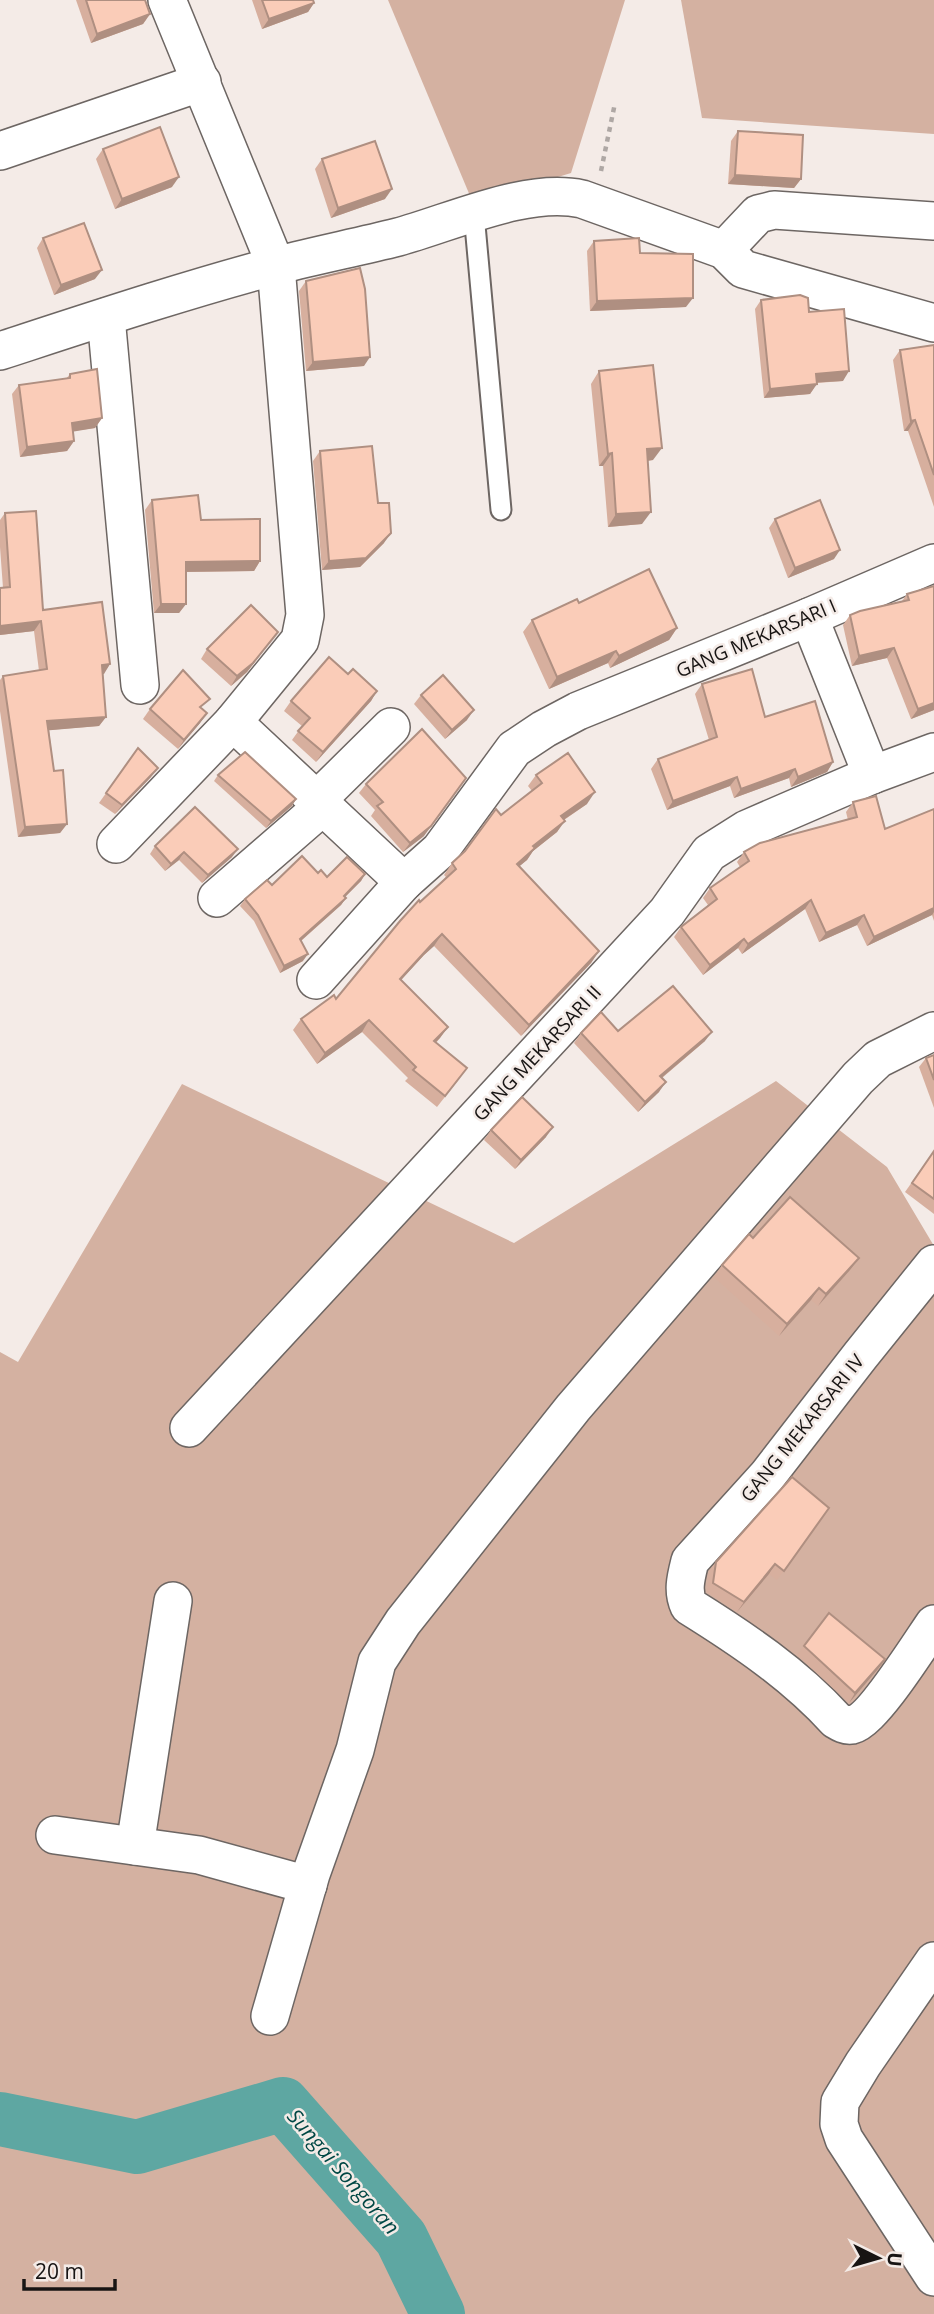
<svg xmlns="http://www.w3.org/2000/svg" width="934" height="2314" font-family="'Open Sans',sans-serif">
<rect width="100%" height="100%" fill="#f4ebe7"/>
<g fill="#d4b1a1">
<path d="M388,0h237l-54,173 -98,30z"/>
<path d="M681,0h253v134l-232,-16z"/>
<path d="M776,1081l111,86 47,79v1068h-934v-962l18,10 164,-278 332,159z"/>
</g>
<g fill="none" stroke-linecap="round" stroke-linejoin="round">
<path stroke="#5ea7a2" stroke-width="54" d="M0,2119l137,28 146,-43 118,134 37,76"/>
<g stroke="#6d6663" stroke-width="23">
<path id="lane" d="M474,214l27,296"/>
</g>
<g stroke="#6d6663" stroke-width="40">
<g id="street">
<path d="M0,151l202,-69"/>
<path d="M724,250l34,-36 16,-4 160,11"/>
<path d="M106,317l34,368"/>
<path d="M0,351c92,-30 185,-61 279,-86 39,-10 79,-18 119,-28 55,-15 128,-50 184,-38l142,51 19,19 191,54"/>
<path d="M809,617l63,158"/>
<path d="M233,722l171,160"/>
<path d="M316,801l75,-74"/>
<path d="M116,844l117,-122 67,-82 5,-25 -29,-349 -109,-266"/>
<path d="M217,898l105,-91"/>
<path d="M316,980l88,-98 36,-32 74,-101 30,-20 34,-18 231,-94 125,-54"/>
<path d="M934,1264l-74,92 -93,120 -77,85c-4,16 -8,30 -1,45 53,33 105,68 147,114 5,3 10,6 16,5 21,-5 68,-81 82,-101"/>
<path d="M189,1428l478,-516 42,-59 38,-24 125,-54 62,-23"/>
<path d="M55,1835l144,20 109,30"/>
<path d="M135,1846l38,-245"/>
<path d="M934,1961l-71,103 -23,38 -1,22 5,15 90,138"/>
<path d="M270,2016l41,-142 44,-124 22,-88 26,-40 170,-214 285,-330 20,-19 56,-28"/>
</g>
</g>
<path stroke="#aea7a4" stroke-width="4.5" stroke-dasharray="5 5" stroke-linecap="butt" d="M601,171l14,-68"/>
<use href="#lane" stroke="#fff" stroke-width="19"/>
<use href="#street" stroke="#fff" stroke-width="37"/>
</g>
<g fill="#d7af9e">
<path d="M76,0h69l5,14 -7,10 -52,19z"/>
<path d="M252,0h61l1,3 -6,9 -46,17z"/>
<path d="M738,131l63,48 -7,9 -66,-4 3,-43z"/>
<path d="M103,149l69,38 -57,22 -19,-50z"/>
<path d="M322,159l63,40 -54,19 -16,-49z"/>
<path d="M43,238l52,41 -41,16 -17,-47z"/>
<path d="M594,241l46,12 46,54 -96,4 -3,-60z"/>
<path d="M306,281l58,85 -58,5 -7,-80z"/>
<path d="M761,300l48,12 34,69 -26,2 -7,11 -46,4 -9,-89z"/>
<path d="M934,345v162l-26,-76h-4l-11,-71 7,-10z"/>
<path d="M599,371l54,89 -6,1 -5,63 -34,3 -5,-61h-4l-8,-82z"/>
<path d="M70,374l32,44 -7,10 -22,3 1,10 -7,10 -47,6 -8,-63 7,-9 47,-6z"/>
<path d="M320,451l58,52 6,40 -24,24 -38,3 -9,-109z"/>
<path d="M152,500l49,20 59,41 -6,10 -68,1v32l-7,9h-25l-9,-103z"/>
<path d="M5,513l38,97 67,54 -7,10 3,43 -7,9 -50,4 5,41 13,53 -7,9 -42,4 -18,-126v-31l3,-4 36,-5 -5,-40 -34,4v-47h3l-3,-41v-27z"/>
<path d="M775,519l59,40 -46,19 -19,-50z"/>
<path d="M907,594l27,116 -23,9 -24,-61 -35,8 -9,-41 7,-10 52,-14z"/>
<path d="M579,603l98,25 -8,12 -59,28 -2,-5 -59,26 -26,-57 9,-12z"/>
<path d="M278,632l-31,40 -16,14 -30,-27 6,-10z"/>
<path d="M348,674l29,17 -6,10 -55,61 -24,-22 10,-14 -18,-15 7,-10z"/>
<path d="M702,684l63,33 68,45 -6,10 -36,15 -2,-9 -55,20 -4,-12 -63,24 -16,-41 7,-10 51,-19 -14,-46z"/>
<path d="M421,695l46,25 -22,19 -31,-35z"/>
<path d="M150,709h52l-2,14 -22,26 -35,-30z"/>
<path d="M138,748l13,29 -36,37 -16,-11z"/>
<path d="M218,775l78,24 -4,7 -26,22 -52,-47z"/>
<path d="M536,775l51,29 -23,16 -7,12 -24,19 -6,9 -8,6 80,85 -8,12 -70,73 -87,-90 -10,9 -23,25 47,47 -12,16 23,36 -22,28 -32,-26 3,-3 -46,-46 -45,32 -24,-34 8,-11 35,-20 84,-97 26,-25 -2,-2 8,-12 49,-48 31,-24 -4,-5z"/>
<path d="M366,784l58,52 -21,16 -32,-36 4,-6 -16,-17z"/>
<path d="M853,802l32,27 49,-20v112l-2,-6 -65,31 -10,-21 -38,17 -14,-33 -63,45 -4,-6 -35,27 -29,-38 7,-10 27,-22 -5,-7 7,-10 30,-21 -3,-5 7,-10 104,-32 -2,-8z"/>
<path d="M155,846l77,11 -30,26 -23,-23 -14,11 -15,-17z"/>
<path d="M318,873l9,4 38,-3 -4,7 -16,16 1,1 -5,7 -40,36 2,20 -23,12 -26,-52 -14,-15 5,-7 27,-14z"/>
<path d="M618,1031l87,10 -43,37 -3,14 -21,20 -64,-69 7,-10z"/>
<path d="M934,1055v53l-15,-41 7,-9z"/>
<path d="M491,1130l55,7 -31,32 -31,-29z"/>
<path d="M934,1151v63l-29,-22z"/>
<path d="M753,1238l106,20 -9,12 -32,36 -7,-6 -32,36 -65,-59 8,-12z"/>
<path d="M829,1508l-52,72 -8,-6 -32,38 -30,-20 2,-21 7,-9z"/>
<path d="M804,1646l81,13 -7,10 -29,34 -52,-48z"/>
</g>
<g fill="#af8f81">
<path d="M314,3l-6,9 -46,17 7,-10z"/>
<path d="M150,14l-7,10 -52,19 6,-9z"/>
<path d="M735,175l66,4 -7,9 -66,-4z"/>
<path d="M179,177l-7,10 -57,22 7,-10z"/>
<path d="M392,189l-7,10 -54,19 7,-10z"/>
<path d="M102,270l-7,9 -41,16 7,-10z"/>
<path d="M693,298l-7,9 -96,4 7,-10z"/>
<path d="M370,357l-6,9 -58,5 7,-9z"/>
<path d="M849,371l-6,10 -34,2 7,-9z"/>
<path d="M817,384l-7,10 -46,4 6,-9z"/>
<path d="M102,418l-7,10 -30,5 7,-10z"/>
<path d="M915,420l-7,11h-4l7,-10z"/>
<path d="M74,441l-7,10 -47,6 7,-10z"/>
<path d="M662,448l-9,12 -15,2 9,-13z"/>
<path d="M612,453l-9,13h-4l9,-12z"/>
<path d="M651,512l-9,12 -34,3 8,-13z"/>
<path d="M391,533l-7,10 -24,24 -38,3 7,-9z"/>
<path d="M840,550l-6,9 -46,19 7,-10z"/>
<path d="M260,561l-6,10 -75,1 7,-10z"/>
<path d="M161,604h25l-7,9h-25z"/>
<path d="M41,621l-7,10 -34,4v-9z"/>
<path d="M677,628l-8,12 -59,28 9,-12z"/>
<path d="M278,632l-31,40 -16,14 6,-10z"/>
<path d="M894,648l-7,10 -35,8 7,-10z"/>
<path d="M616,651l-8,12 -59,26 8,-12z"/>
<path d="M110,664l-6,10 -9,1 7,-10z"/>
<path d="M377,691l-6,10 -55,61 7,-10z"/>
<path d="M934,703v7l-23,9 7,-10z"/>
<path d="M474,710l-7,10 -22,19 7,-9z"/>
<path d="M207,713l-7,10 -22,26 6,-9z"/>
<path d="M106,717l-7,9 -58,5 6,-10z"/>
<path d="M833,762l-6,10 -36,15 7,-10z"/>
<path d="M158,768l-7,9 -36,37 7,-9z"/>
<path d="M795,769l-6,9 -55,20 7,-9z"/>
<path d="M737,777l-7,9 -63,24 6,-9z"/>
<path d="M459,788l-35,48 -21,16 7,-9z"/>
<path d="M595,792l-8,12 -34,23 8,-11z"/>
<path d="M296,799l-4,7 -26,22 5,-7z"/>
<path d="M565,821l-8,11 -24,19 -6,9 -18,15 8,-11 16,-18z"/>
<path d="M67,824l-7,9 -42,4 7,-10z"/>
<path d="M238,849l-6,8 -30,26 6,-8z"/>
<path d="M184,852l-5,8 -14,11 6,-7z"/>
<path d="M365,874l-4,7 -21,21 4,-6z"/>
<path d="M346,898l-5,7 -46,41 5,-7z"/>
<path d="M811,900l-6,9 -63,45 6,-10z"/>
<path d="M934,908v4l-2,3 -65,31 7,-9z"/>
<path d="M864,915l-7,10 -38,17 7,-9z"/>
<path d="M442,934l-8,12 -10,9 -32,35 8,-11 32,-35z"/>
<path d="M744,939l-6,9 -35,27 7,-10z"/>
<path d="M599,951l-8,12 -70,73 8,-11z"/>
<path d="M308,954l-5,7 -23,12 4,-7z"/>
<path d="M369,1020l-7,12 -45,32 8,-11z"/>
<path d="M448,1027l-8,11 -14,14 8,-11z"/>
<path d="M712,1032l-7,9 -52,44 7,-9z"/>
<path d="M666,1082l-7,10 -21,20 7,-10z"/>
<path d="M553,1127l-7,10 -31,32 6,-9z"/>
<path d="M859,1258l-9,12 -32,36 8,-12z"/>
<path d="M819,1288l-8,12 -32,36 8,-12z"/>
<path d="M775,1564l-6,10 -32,38 7,-10z"/>
<path d="M885,1659l-7,10 -29,34 6,-10z"/>
</g>
<g fill="#faccb8" stroke="#af8f81" stroke-width="2">
<path d="M86,0h59l5,14 -53,20z"/>
<path d="M262,0h51l1,3 -45,16z"/>
<path d="M160,127l19,50 -57,22 -19,-50z"/>
<path d="M738,131l65,4 -2,44 -66,-4z"/>
<path d="M375,141l17,48 -54,19 -16,-49z"/>
<path d="M84,223l18,47 -41,15 -18,-47z"/>
<path d="M639,238l1,15 53,1v44l-96,3 -3,-60z"/>
<path d="M360,268l5,21 5,68 -57,5 -7,-81z"/>
<path d="M800,295l8,3 1,14 35,-3 5,62 -33,3 1,10 -47,5 -9,-89z"/>
<path d="M934,345v130l-19,-55 -4,1 -11,-71z"/>
<path d="M653,365l9,83 -15,1 4,63 -35,2 -4,-61 -4,1 -9,-83z"/>
<path d="M97,369l5,49 -30,5 2,18 -47,6 -8,-62 51,-7v-4z"/>
<path d="M372,446l6,57h11l2,30 -25,25 -37,3 -9,-110z"/>
<path d="M198,495l3,25 59,-1v42l-74,1v42h-25l-9,-104z"/>
<path d="M820,500l20,50 -45,18 -20,-49z"/>
<path d="M36,511l7,99 59,-8 8,62 -8,1 4,52 -59,4 7,50 9,-1 4,54 -42,3 -22,-151 44,-7 -6,-48 -41,5v-38l10,-1 -5,-74z"/>
<path d="M649,569l28,59 -58,28 -3,-5 -59,26 -25,-57 45,-21 2,4z"/>
<path d="M934,586v117l-16,6 -24,-61 -35,8 -9,-41 10,-4 49,-11 -2,-6z"/>
<path d="M251,605l27,27 -25,31 -16,13 -30,-27z"/>
<path d="M329,657l19,17 5,-5 24,22 -54,61 -25,-21 12,-13 -19,-17z"/>
<path d="M752,669l13,48 50,-16 18,61 -35,15 -3,-8 -54,20 -4,-12 -64,24 -15,-42 59,-22 -15,-53z"/>
<path d="M183,670l27,29 -10,8 7,6 -23,27 -34,-31z"/>
<path d="M443,675l31,35 -22,20 -31,-35z"/>
<path d="M422,729l44,49 -35,48 -21,17 -33,-37 6,-4 -17,-18z"/>
<path d="M138,748l20,20 -36,37 -16,-12z"/>
<path d="M245,752l51,47 -25,22 -53,-46z"/>
<path d="M568,753l27,39 -34,24 4,5 -32,25 2,2 -18,16 82,87 -70,74 -87,-91 -10,10 -32,35 48,48 -14,14 33,27 -22,28 -32,-26 3,-3 -47,-47 -44,33 -24,-34 33,-24 2,4 64,-78 19,-21 1,2 36,-33 -4,-6 13,-12 31,-42 5,6 41,-32 -6,-8z"/>
<path d="M876,796l9,33 49,-20v99l-60,29 -10,-22 -38,18 -15,-33 -63,44 -4,-5 -34,26 -29,-38 36,-28 -7,-11 39,-27 -5,-9 16,-9 97,-26 -4,-15z"/>
<path d="M195,807l43,42 -30,26 -24,-23 -13,12 -16,-18z"/>
<path d="M302,856l16,17 3,-3 6,7 20,-20 18,17 -21,22 2,2 -46,41 8,15 -24,12 -26,-51 -13,-16 22,-19 5,5z"/>
<path d="M673,986l39,46 -52,44 6,6 -21,20 -64,-69 20,-21 17,19z"/>
<path d="M934,1055v25l-8,-22z"/>
<path d="M522,1097l31,30 -32,33 -30,-30z"/>
<path d="M934,1151v48l-22,-16z"/>
<path d="M790,1197l69,61 -33,36 -7,-6 -32,36 -65,-59 27,-31 4,4z"/>
<path d="M792,1477l37,31 -45,63 -9,-7 -31,38 -31,-19 3,-21z"/>
<path d="M829,1613l56,46 -30,34 -51,-47z"/>
</g>
<g text-anchor="middle" stroke-width="5" stroke-linejoin="round" paint-order="stroke">
<g font-size="19" fill="#171413" stroke="#f4ebe7">
<text transform="translate(756 638) rotate(-23)" y="7">GANG MEKARSARI I</text>
<text transform="translate(537 1053) rotate(-47)" y="7">GANG MEKARSARI II</text>
<text transform="translate(802 1428) rotate(-51)" y="7">GANG MEKARSARI IV</text>
</g>
<g font-size="21" font-style="italic" fill="#014744" stroke="#f4ebe7">
<text transform="translate(343 2172) rotate(49)" y="7">Sungai Songoran</text>
</g>
</g>
<g transform="translate(878 2258) rotate(95)" stroke="#f4ebe7" stroke-width="5" paint-order="stroke">
<path d="M0-5L12 26L0 18L-12 26Z" fill="#171413"/>
<text y="-10" font-size="19" font-weight="bold" text-anchor="middle" fill="#171413">U</text>
</g>
<path d="M24 2279v10h91v-10" fill="none" stroke="#171413" stroke-width="3.5"/>
<text x="35" y="2279" font-size="21" fill="#171413" stroke="#f4ebe7" stroke-width="5" paint-order="stroke">20 m</text>
</svg>
